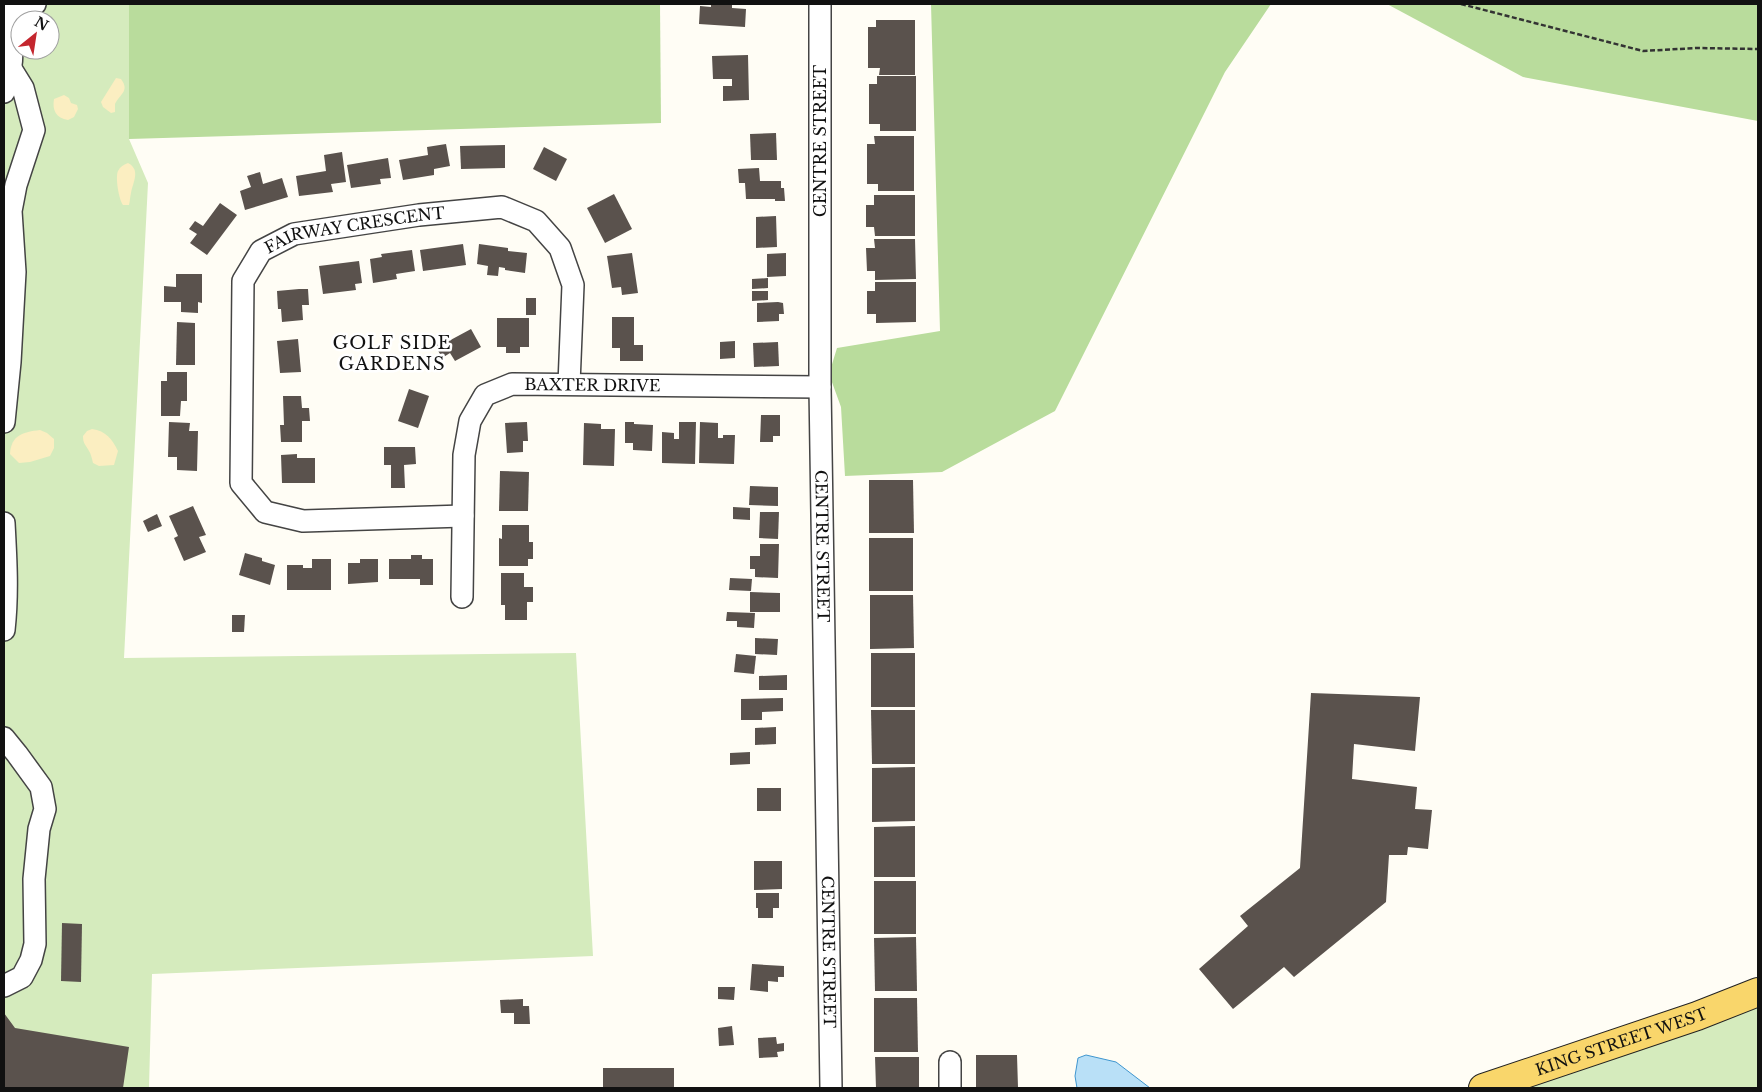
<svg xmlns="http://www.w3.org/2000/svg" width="1762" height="1092" font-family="'Libre Baskerville',serif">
<rect width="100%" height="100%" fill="#fffdf5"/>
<g fill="#d5ebbd" fill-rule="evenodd">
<path d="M4,4h125v135l19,44 -24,475 452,-5 17,303 -441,18 -3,114h-145zM20,20h30v30h-30z"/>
<path d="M1758,998v90h-240z"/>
</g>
<g fill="#b9dc9c">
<path d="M129,4h531l1,119 -532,16z"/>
<path d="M931,4h340l-46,68 -170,339 -113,61 -97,4 -4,-69 -12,-33 8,-26 103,-17z"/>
<path d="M1387,4h371v117l-235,-44z"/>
</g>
<g fill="#fbeec1">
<path d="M116,78l5,1c9,12 -1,15 -6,25v8l-4,1 -8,-6 -2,-5z"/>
<path d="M64,95l5,3 2,5 6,2 1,4 -4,8 -6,3c-12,-2 -16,-10 -14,-21z"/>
<path d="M128,163c13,7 5,19 3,30 -1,4 -1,8 -2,12h-6c-4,-5 -8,-28 -5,-34 2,-4 5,-6 10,-8z"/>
<path d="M92,429c14,2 20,10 26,22l-4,14 -15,1 -6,-3c-1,-4 -2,-9 -4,-12 -3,-6 -6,-7 -6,-15l4,-5z"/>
<path d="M40,430l7,3 7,6v9l-4,8 -20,6 -11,1 -9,-9c1,-19 13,-22 30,-24z"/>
</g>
<path fill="#b9e0f7" stroke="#3f96cf" d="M1086,1055l30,7 34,26h-73l-2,-12 3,-18z"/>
<g fill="#5a524d">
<path d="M711,4h21v4l14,1 -1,18 -46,-3 1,-18 11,1z"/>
<path d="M876,20h39v55h-36l1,-7h-12v-41h8z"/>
<path d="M748,55l1,45 -26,1v-15h9v-7h-19l-1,-23z"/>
<path d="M877,76h39v55h-36v-7h-11v-40h8z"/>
<path d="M776,133l1,27h-26l-1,-26z"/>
<path d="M874,136h40v55h-36v-7h-11v-40h8z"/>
<path d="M446,144l4,22 -16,3v6l-31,5 -4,-20 29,-5 -1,-8z"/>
<path d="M505,145v23l-44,1 -1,-23z"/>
<path d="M544,147l23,12 -11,22 -23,-12z"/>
<path d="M342,152l4,30 -15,2 2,8 -34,4 -3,-20 30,-5 -2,-16z"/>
<path d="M388,158l3,20 -11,1 1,5 -30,4 -4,-23z"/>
<path d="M759,168l1,13h21v7h3l1,13h-10v-2h-29l-1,-16h-6l-1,-14z"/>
<path d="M260,172l3,12 19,-6 6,19 -43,13 -5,-19 11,-4 -4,-11z"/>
<path d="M614,194l18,35 -27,14 -18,-35z"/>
<path d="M874,195h41v41h-40l-1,-9h-8v-22h8z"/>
<path d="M220,203l17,12 -30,40 -17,-12 7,-9 -8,-5 6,-8 8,5z"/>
<path d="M776,216l1,31 -21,1v-31z"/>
<path d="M874,239h41l1,40 -41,1v-9h-8l-1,-23h9z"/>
<path d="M463,244l3,21 -43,6 -3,-21z"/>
<path d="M479,244l29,4v3l19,2 -2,20 -20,-3v-2l-6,-1 -1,9 -11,-1 1,-9 -11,-2z"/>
<path d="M412,250l3,21 -19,3 1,5 -24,4 -3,-24 12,-2 -1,-3z"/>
<path d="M632,253l6,40 -16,2 -1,-8 -9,1 -5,-32z"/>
<path d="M786,253v23l-19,1v-23z"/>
<path d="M359,261l3,22 -7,1 1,6 -33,4 -4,-28z"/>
<path d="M176,274h26v29l-4,-1v11l-17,-1v-10h-17v-16l12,1z"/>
<path d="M768,278v10l-16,1v-10z"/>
<path d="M875,282h41v40l-40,1v-9h-9v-23h8z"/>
<path d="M299,289h9l1,16h-7l1,15 -21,2 -1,-13h-3l-1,-18z"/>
<path d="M752,291h16v9l-16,1z"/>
<rect x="526" y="298" width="10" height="17"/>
<path d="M778,302l5,1 1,11h-5v7l-22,1v-19z"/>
<path d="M612,317h22v28h9v16h-23v-13h-8z"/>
<path d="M497,318h32v29h-9v6h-14v-6h-9z"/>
<path d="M177,322l18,1v42h-19z"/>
<path d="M471,329l10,18 -26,14 -5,-8 -8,5 -8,-15 9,-5 2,5z"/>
<path d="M298,339l3,33 -21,1 -3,-32z"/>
<path d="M735,341v17l-15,1v-17z"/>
<path d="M778,342l1,24 -25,1 -1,-24z"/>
<path d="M167,372h20v29h-6l-1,15h-19v-35h6z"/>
<path d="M409,389l20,7 -11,32 -20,-7z"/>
<path d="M283,396h18l1,12h7l1,13h-8v21h-21l-1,-17h4z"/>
<path d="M761,415h19v21h-7v6h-13z"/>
<path d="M169,422l21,1 -1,8h9l-1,40 -20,-1v-13h-9z"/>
<path d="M527,422l1,19h-5v11l-16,1 -2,-30z"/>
<path d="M625,422h9v2l19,1 -1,26 -19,-1v-7h-8z"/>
<path d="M679,422h17l-1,42 -33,-1v-31l12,1v6h5z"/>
<path d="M700,422l18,1v15h5v-3h12l-1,29 -35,-1z"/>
<path d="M584,423l17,1v5h14l-1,37 -31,-1z"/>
<path d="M384,447h31l1,17 -12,1 1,23h-14v-23h-7z"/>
<path d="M297,454v4h18v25h-33l-1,-28z"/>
<path d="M500,471l29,1 -1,39h-29z"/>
<path d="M869,480h44l1,53h-45z"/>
<path d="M750,486l28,1v19l-29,-1z"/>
<path d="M193,506l13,29 -7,2 7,15 -22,9 -10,-23 4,-2 -9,-20z"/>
<path d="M733,507l17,1v12l-17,-1z"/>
<path d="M760,512h19l-1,27 -19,-1z"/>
<path d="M157,514l5,12 -14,6 -5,-11z"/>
<path d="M502,525h27v17h4v17h-5v7h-29v-28l3,1z"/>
<rect x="869" y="538" width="44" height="53"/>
<path d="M760,544h19l-1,34 -23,-1v-8h-5v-13h10z"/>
<path d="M245,553l17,5v3l13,4 -5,20 -31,-10z"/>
<path d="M411,555h11v4h11v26h-13v-6h-31v-20h22z"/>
<path d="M312,559h19v31h-44v-25h16v3h9z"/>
<path d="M360,559h18v23l-30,2v-21h12z"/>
<path d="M501,573h23v14h9v15h-6v18h-22v-15h-4z"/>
<path d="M730,578l22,1 -1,12 -22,-1z"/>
<path d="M750,592l30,1v19h-30z"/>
<path d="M870,595h43l1,53 -44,1z"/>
<path d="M727,612l28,1 -1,15 -17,-1v-6h-11z"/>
<path d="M232,615h13l-1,17h-12z"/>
<path d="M755,638l23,1 -1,16 -22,-1z"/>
<rect x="871" y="653" width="44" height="54"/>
<path d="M736,654l20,2 -2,18 -20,-2z"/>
<path d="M787,675v15h-28v-14z"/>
<path d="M1311,693l109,4 -5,54 -61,-7 -2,35 65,8 -2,22 17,1 -4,39 -20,-2 -1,8h-18l-3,47 -92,75 -10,-10 -51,42 -34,-40 49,-43 -8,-10 60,-48z"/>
<path d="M783,698v13l-21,1v8h-21v-21z"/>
<path d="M871,710h44v54h-43z"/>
<path d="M776,727v17l-21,1v-17z"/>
<path d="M750,752v12l-20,1v-12z"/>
<path d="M915,767v54l-43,1v-54z"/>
<rect x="757" y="788" width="24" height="23"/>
<path d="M915,826v51h-41v-50z"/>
<path d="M754,861h28v28l-28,1z"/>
<rect x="874" y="881" width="42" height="53"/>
<path d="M756,893h23v15h-6v10h-15v-10h-2z"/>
<path d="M62,923l20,1 -1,58 -20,-1z"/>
<path d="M916,937l1,54h-42l-1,-53z"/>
<path d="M752,964l32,2v11h-6v5l-10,-1v11l-18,-2z"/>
<path d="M718,987h17l-1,13 -16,-1z"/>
<path d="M874,998h43l1,54h-44z"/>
<path d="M523,999v7h6l1,18h-16v-11h-13l-1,-13z"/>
<path d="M4,1013l11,15 114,19 -6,41h-119z"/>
<path d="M732,1026l2,19 -15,1 -1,-18z"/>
<path d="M776,1037l1,7 7,-1v8l-7,1 1,5 -19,1 -1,-20z"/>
<path d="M976,1055h41l1,33h-42z"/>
<path d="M875,1057h44v31h-43z"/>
<rect x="603" y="1068" width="71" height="20"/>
</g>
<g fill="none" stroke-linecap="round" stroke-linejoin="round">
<g stroke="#444" stroke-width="24">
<g id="minor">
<path id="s1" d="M820,4v383l11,701"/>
<path d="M25,20l2,-10 8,-6"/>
<path d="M4,92c12,-28 8,-59 4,-88"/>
<path d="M4,422l6,-60 5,-90 -4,-61 5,-26 18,-55 -11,-42 -13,-21"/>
<path id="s2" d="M463,516l-160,5 -38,-9 -24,-29 2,-202 18,-30 33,-17 125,-19 83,-8 34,14 24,27 13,37 -4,99"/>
<path d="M4,523c2,36 4,71 0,107"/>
<path id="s3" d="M462,597l2,-142 6,-34 15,-26 27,-11 308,3"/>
<path d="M4,738l13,16 24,33 4,22 -6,20 -5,50 1,65 -4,16 -9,17 -18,9"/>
<path d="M950,1088v-26"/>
</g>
</g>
<g stroke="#222" stroke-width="30">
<g id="major">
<path id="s4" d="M1483,1088l214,-72 61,-24"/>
</g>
</g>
<path stroke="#333" stroke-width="2.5" stroke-dasharray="5 2.5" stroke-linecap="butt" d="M1461,4l182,47 54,-3 61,1"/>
<use href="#minor" stroke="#fff" stroke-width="21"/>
<use href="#major" stroke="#f9d66b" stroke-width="28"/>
</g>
<g text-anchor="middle" stroke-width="5" stroke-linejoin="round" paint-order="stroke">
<g font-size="16" fill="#111" stroke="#fff">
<text transform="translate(820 141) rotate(-90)" y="6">CENTRE STREET</text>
<text dy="6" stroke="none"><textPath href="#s2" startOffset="571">FAIRWAY CRESCENT</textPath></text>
<text dy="6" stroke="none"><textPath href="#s3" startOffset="316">BAXTER DRIVE</textPath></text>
<text dy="6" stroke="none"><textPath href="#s1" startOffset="542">CENTRE STREET</textPath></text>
<text dy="6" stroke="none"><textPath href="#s1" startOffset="948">CENTRE STREET</textPath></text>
<text dy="6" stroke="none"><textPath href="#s4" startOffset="146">KING STREET WEST</textPath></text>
</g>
<g font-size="18" letter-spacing="1" fill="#111" stroke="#fff">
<text x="392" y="349">GOLF SIDE<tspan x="392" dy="21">GARDENS</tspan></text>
</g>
</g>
<rect width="1762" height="1092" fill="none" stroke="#111111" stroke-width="10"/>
<g transform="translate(35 35) rotate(30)"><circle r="24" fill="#ffffff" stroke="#a0a0a0"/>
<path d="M0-4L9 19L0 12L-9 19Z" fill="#c4262e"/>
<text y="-8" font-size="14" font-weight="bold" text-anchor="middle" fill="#111111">N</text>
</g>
</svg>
